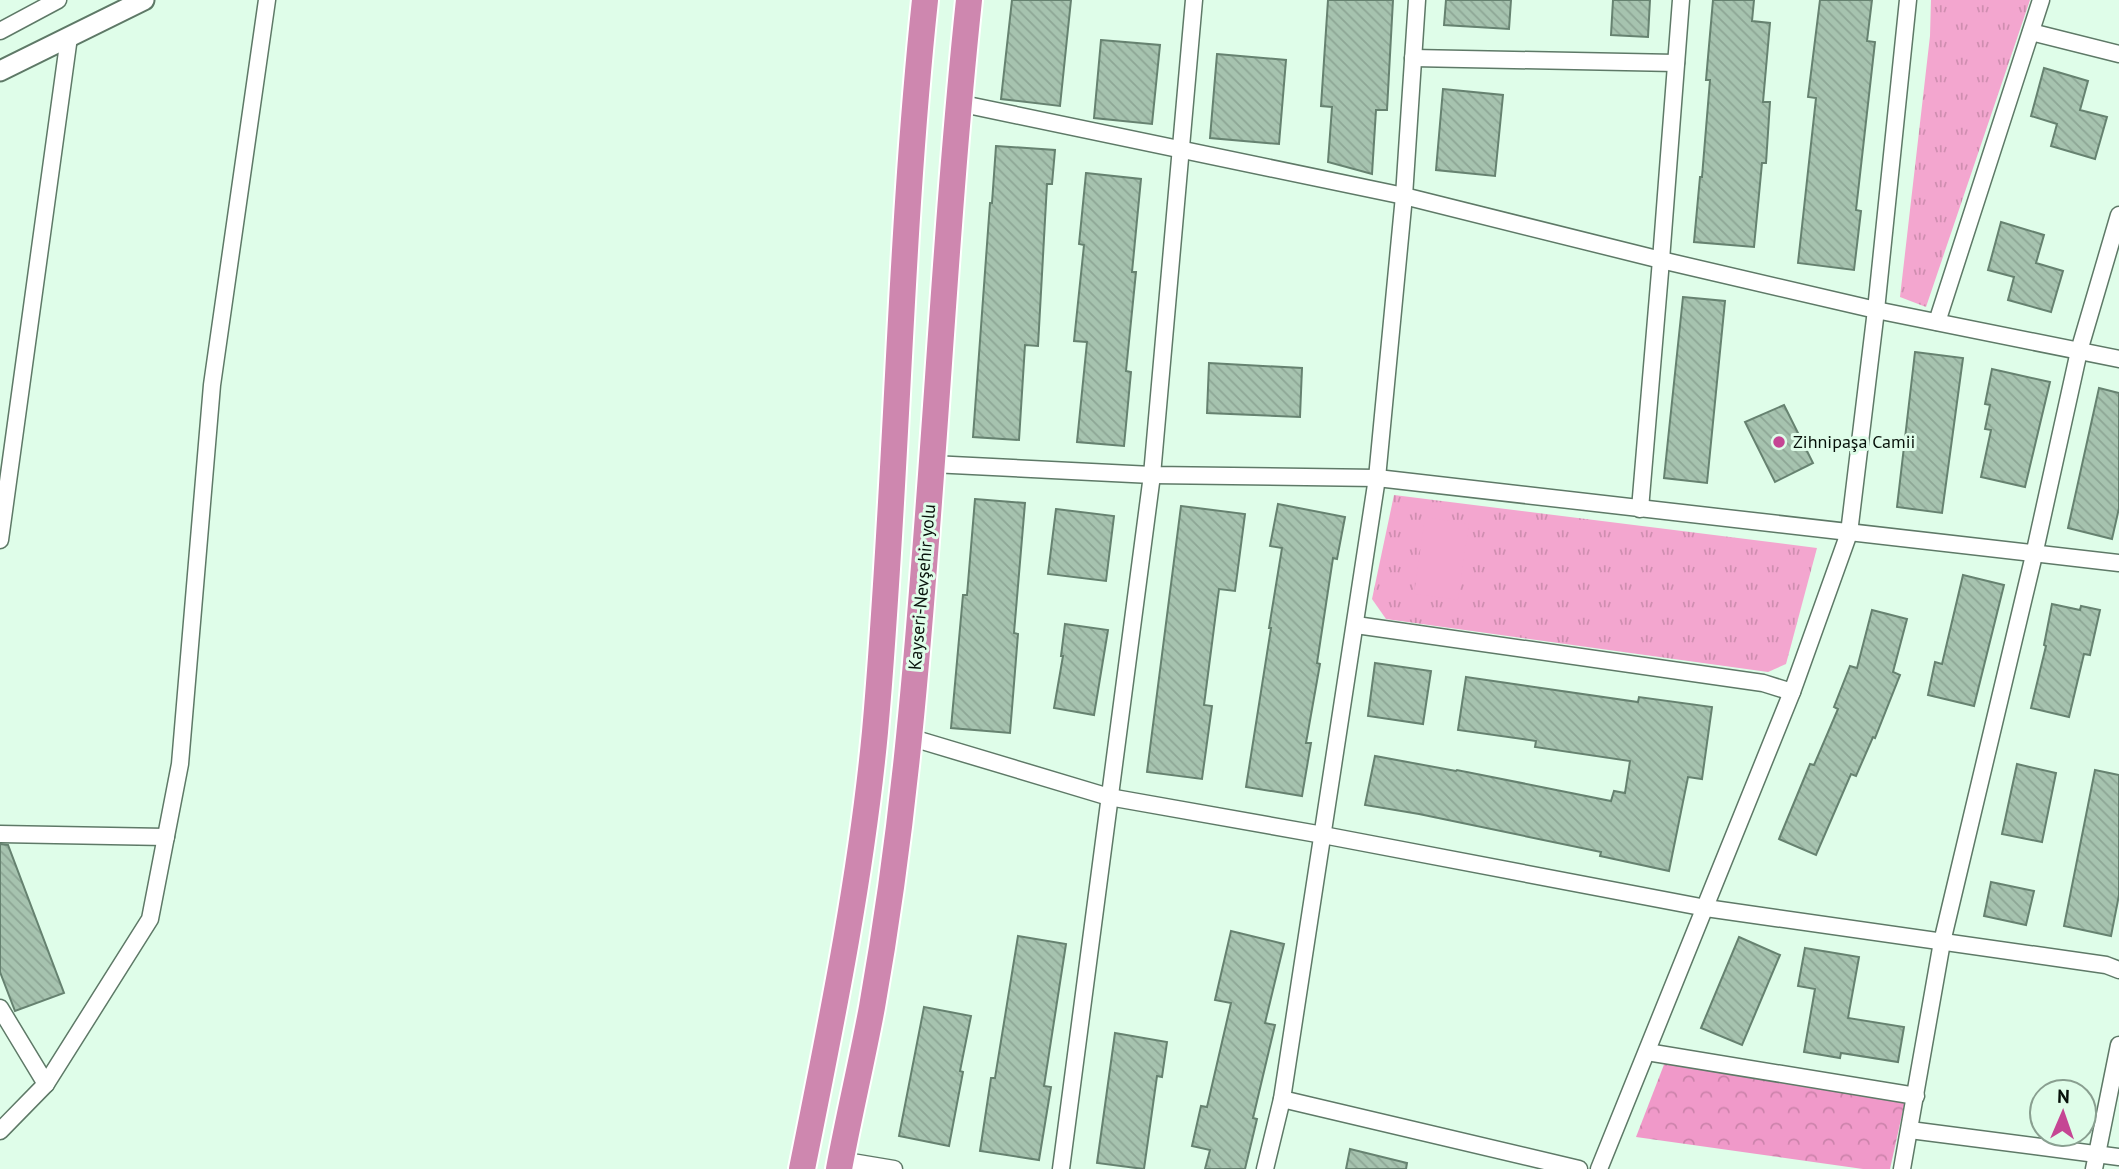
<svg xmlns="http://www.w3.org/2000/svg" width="2119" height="1169" font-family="'PT Sans',sans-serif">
<defs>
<pattern id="grass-tufts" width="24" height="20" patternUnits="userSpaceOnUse" patternTransform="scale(1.75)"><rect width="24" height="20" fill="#f3a6cf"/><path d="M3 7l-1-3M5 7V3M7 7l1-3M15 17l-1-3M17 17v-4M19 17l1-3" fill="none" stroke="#cf8eb0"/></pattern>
<pattern id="forest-crowns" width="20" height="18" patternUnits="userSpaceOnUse" patternTransform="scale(1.75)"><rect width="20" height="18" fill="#f099c9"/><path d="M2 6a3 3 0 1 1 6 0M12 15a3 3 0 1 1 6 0" fill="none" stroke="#cc83ab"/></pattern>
<pattern id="building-back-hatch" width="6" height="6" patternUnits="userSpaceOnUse" patternTransform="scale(1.75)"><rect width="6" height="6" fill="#a6c3af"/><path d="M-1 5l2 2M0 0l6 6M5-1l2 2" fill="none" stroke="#8da695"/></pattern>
</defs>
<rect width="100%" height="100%" fill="#dffde9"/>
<g fill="url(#grass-tufts)">
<path d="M1931,0h99l-104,307 -26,-10 30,-261z"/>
<path d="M1394,495l423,53 -31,116 -18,8 -382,-53 -14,-20z"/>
</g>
<path fill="url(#forest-crowns)" d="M1665,1062l240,39 -15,68h-27l-227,-32z"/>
<path fill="#f3a6cf" d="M1425,517l44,7 -11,76 -44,-6z"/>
<g fill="url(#building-back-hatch)" stroke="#668270" stroke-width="2">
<path d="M1012,0h59l-11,106 -59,-7z"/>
<path d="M1328,0h65l-6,110h-11l-4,64 -44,-12 4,-55 -11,-1z"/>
<path d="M1446,0h65l-2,29 -65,-4z"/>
<path d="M1613,0h37l-2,37 -37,-2z"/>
<path d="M1713,0h41l-2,21 18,2 -7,79h7l-4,61h-4l-8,84 -60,-5 6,-65h2l8,-97h-4z"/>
<path d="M1820,0h52l-5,41 8,1 -19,168 5,1 -7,59 -56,-7 18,-165 -8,-1z"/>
<path d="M1101,40l59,5 -8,79 -58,-6z"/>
<path d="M1217,54l69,6 -7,84 -69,-6z"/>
<path d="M2044,68l44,13 -8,29 27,7 -12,42 -44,-13 6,-22 -26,-8z"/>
<path d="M1443,89l60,6 -8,81 -59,-6z"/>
<path d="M996,146l59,4 -3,34h-5l-9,162 -13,-1 -6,95 -46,-3 17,-234h2z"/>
<path d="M1086,173l55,6 -9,93h4l-10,99 5,1 -7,74 -47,-4 10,-100 -13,-1 10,-96 -5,-1z"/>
<path d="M2001,222l43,13 -8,28 27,8 -12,41 -43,-12 6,-23 -26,-7z"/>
<path d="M1683,297l42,4 -18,182 -43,-5z"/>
<path d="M1915,352l48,6 -21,155 -45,-6z"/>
<path d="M1209,363l93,5 -2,49 -93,-4z"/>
<path d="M1992,369l58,13 -25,105 -44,-10 10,-47 -6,-1 5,-24 -5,-1z"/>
<path d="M2099,388l20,5v115l-7,31 -44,-11z"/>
<path d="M1784,405l29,58 -38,19 -30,-60z"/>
<path d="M975,499l50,4 -11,130 4,1 -8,99 -59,-5 12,-133h4z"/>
<path d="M1278,504l67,13 -8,42 -4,-1 -16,105 3,1 -14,79h5l-9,53 -56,-9 25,-159h-2l13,-80 -12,-2z"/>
<path d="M1181,506l64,8 -10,77 -16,-2 -15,116 8,1 -10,73 -55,-7z"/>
<path d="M1056,509l58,7 -8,65 -58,-7z"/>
<path d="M1963,575l41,10 -30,121 -46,-11 7,-33 7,2z"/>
<path d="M2052,604l28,6 1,-4 19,4 -10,45 -6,-1 -15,63 -38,-9 15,-62 -2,-1z"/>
<path d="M1872,610l35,9 -14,53 7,3 -25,63 -2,-1 -17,39 -5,-2 -35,81 -37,-16 31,-75 4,1 24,-56 -4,-2 16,-41 7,2z"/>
<path d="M1065,624l43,6 -14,85 -40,-7 9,-52h-2z"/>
<path d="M1375,663l56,8 -8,53 -55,-8z"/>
<path d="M1466,677l172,25 1,-5 73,10 -10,72 -14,-2 -19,94 -69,-15 1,-4 -182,-38 -54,-9 10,-49 81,15 1,-1 154,31 3,-10 11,2 5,-32 -95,-14 1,-6 -78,-11z"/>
<path d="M2017,764l39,9 -14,69 -40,-8z"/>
<path d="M2095,770l24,5v120l-8,41 -47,-10z"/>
<path d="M0,844l8,1 56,148 -49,18 -15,-39z"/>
<path d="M1991,882l43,9 -8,34 -42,-9z"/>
<path d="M1231,931l53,13 -19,79 10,2 -22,93 4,1 -12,50h-40l5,-19 -18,-4 9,-40 6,1 24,-104 -16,-3z"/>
<path d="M1018,936l48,8 -22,142 7,1 -12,73 -59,-9 11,-73h4z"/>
<path d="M1739,937l41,18 -38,90 -41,-17z"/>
<path d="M1805,948l54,9 -11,61 56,9 -6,35 -57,-9 -1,5 -36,-6 11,-63 -17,-3z"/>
<path d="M924,1007l47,9 -11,55 3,1 -14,74 -50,-10z"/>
<path d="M1115,1033l52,9 -5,35 -5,-1 -13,93 -47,-6z"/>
<path d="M1350,1149l57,14 -1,6h-60z"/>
</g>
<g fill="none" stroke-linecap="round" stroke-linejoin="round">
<g stroke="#5e7967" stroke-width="19">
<g id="minor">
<path d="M0,31l58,-31"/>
<path d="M2031,32l88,22"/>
<path d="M1413,58l263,5"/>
<path d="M958,103l446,93 257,64 215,50 243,49"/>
<path d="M1937,322l104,-322"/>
<path d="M932,464l220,11 225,3 742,85"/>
<path d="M1640,509l21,-249 20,-260"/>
<path d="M0,540l69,-503"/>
<path d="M1356,625l407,58 29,9"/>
<path d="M909,737l200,60 214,38 383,73 400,57 13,5"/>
<path d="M0,834l166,3"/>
<path d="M0,1008l46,76"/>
<path d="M1647,1052l269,44"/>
<path d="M1282,1099l297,70"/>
<path d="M1910,1130l209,27"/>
<path d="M0,1131l46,-47 104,-165 30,-155 32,-379 55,-385"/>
<path d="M840,1160l54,9"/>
<path d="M1061,1169l91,-694 42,-475"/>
<path d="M1265,1169l17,-70 95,-621 27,-282 13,-196"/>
<path d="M1599,1169l193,-477 57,-159 27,-223 32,-310"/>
<path d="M1902,1169l40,-227 92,-387 45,-204 40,-136"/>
<path d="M2094,1169l25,-124"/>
</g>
</g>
<g stroke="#5e7967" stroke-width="23">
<path id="tertiary" d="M0,71l144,-71"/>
</g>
<g stroke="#fff" stroke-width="30">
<g id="trunk">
<path d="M802,1169c29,-145 59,-290 73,-437 22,-244 24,-489 50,-732"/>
<path d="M839,1169c10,-54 23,-108 33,-162 16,-90 28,-180 37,-270 25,-245 34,-492 60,-737"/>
</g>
</g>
<use href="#minor" stroke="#fff" stroke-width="16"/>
<use href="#tertiary" stroke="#fff" stroke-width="19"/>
<use href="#trunk" stroke="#ce87af" stroke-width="26"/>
</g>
<circle fill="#c54694" stroke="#dffde9" stroke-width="2.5" cx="1779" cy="442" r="7"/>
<g text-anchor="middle" stroke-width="6" stroke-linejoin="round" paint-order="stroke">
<g font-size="18" fill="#07110a" stroke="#dffde9" text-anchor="start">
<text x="1793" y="448">Zihnipaşa Camii</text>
</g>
<g font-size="18" fill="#07110a" stroke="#dffde9">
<text transform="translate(922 587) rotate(-85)" y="6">Kayseri-Nevşehir yolu</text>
</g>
</g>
<g transform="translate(2063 1113) rotate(2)"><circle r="33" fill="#dffde9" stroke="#899f90" stroke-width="2"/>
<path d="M0-5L12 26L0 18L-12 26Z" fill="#c54694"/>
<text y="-10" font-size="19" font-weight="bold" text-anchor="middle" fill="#07110a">N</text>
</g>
</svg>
